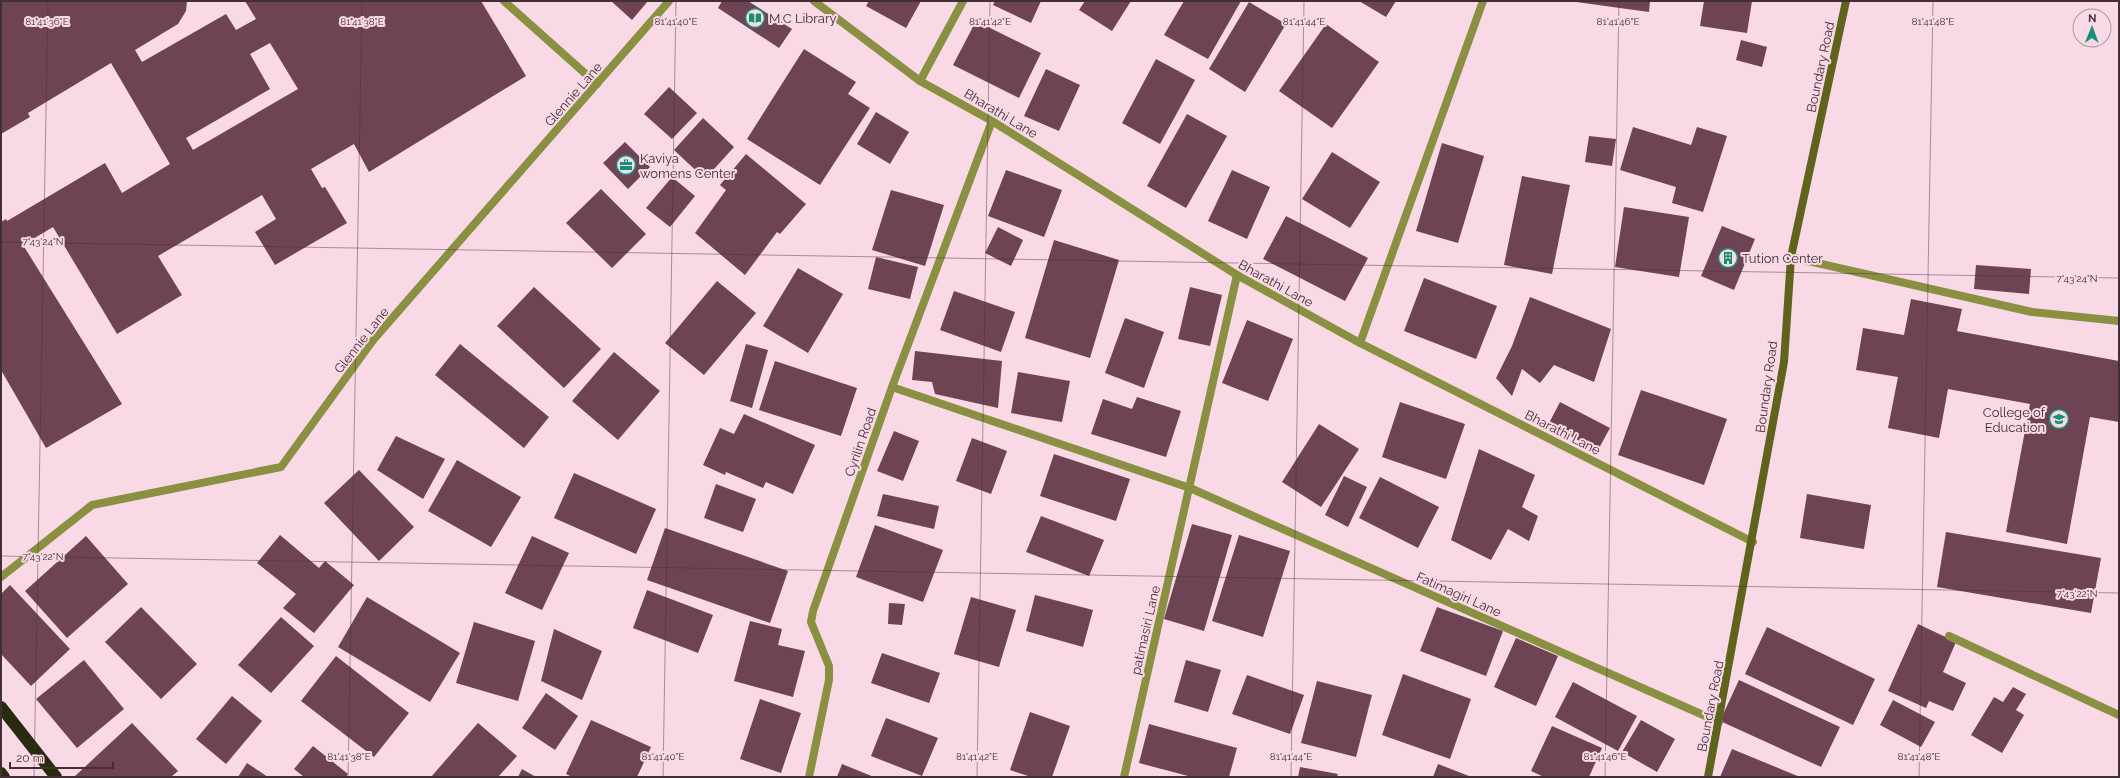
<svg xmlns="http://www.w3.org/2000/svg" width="2120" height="778" font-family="Raleway,sans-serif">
<rect width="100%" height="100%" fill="#f9d9e5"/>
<g fill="#6e4455" fill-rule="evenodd">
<path d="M3,1h184l-1,10 -8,13 -43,26 7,12 84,-48 10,16 20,-11 -11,-18h236l45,75 -157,96 -15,-28 -43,25 11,19 3,-1 22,36 -72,42 -20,-33 21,-13 -14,-24 -104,61 24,39 -65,39 -64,-107 -30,18 99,159 -76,44 -45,-78v-148l5,-3 1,2 98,-58 17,30 48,-29 -59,-101 -83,50 2,4 -29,17v-132zM270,43l28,46 -105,61 -7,-12 84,-49 -20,-35z"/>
<path d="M611,1h37l-16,19z"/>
<path d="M722,1h26l44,28 -13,19 -61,-40z"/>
<path d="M869,1h52l-15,27 -40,-22z"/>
<path d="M995,1h46l-10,22 -38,-18z"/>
<path d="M1085,1h46l-19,30 -33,-21z"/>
<path d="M1184,1h57l-33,58 -44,-24z"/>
<path d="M1359,1h37l-10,16z"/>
<path d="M1569,1h81l-1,11z"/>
<path d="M1704,1h48l-5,32 -47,-7z"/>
<path d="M1249,2l37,22 -41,68 -36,-23z"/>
<path d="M976,21l65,32 -22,45 -66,-33z"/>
<path d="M1326,24l53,38 -47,66 -53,-37z"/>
<path d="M1741,40l26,7 -5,20 -26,-7z"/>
<path d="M804,49l52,33 -8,12 22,14 -50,77 -73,-46z"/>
<path d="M1156,59l39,21 -35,64 -38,-21z"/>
<path d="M1046,69l34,16 -21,46 -35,-15z"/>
<path d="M669,87l28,26 -25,26 -28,-25z"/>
<path d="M876,112l33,20 -19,32 -33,-20z"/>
<path d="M1187,114l40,22 -41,72 -39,-22z"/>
<path d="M703,118l31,29 -29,32 -31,-29z"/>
<path d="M1633,127l58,18 6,-18 30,9 -24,76 -31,-9 4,-16 -56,-17z"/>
<path d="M1589,136l27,3 -4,27 -27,-4z"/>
<path d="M625,142l25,25 -22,22 -25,-26z"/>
<path d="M1442,143l42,13 -26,87 -42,-12z"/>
<path d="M1332,152l48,30 -30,46 -48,-29z"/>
<path d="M746,154l60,50 -26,30 -3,-2 -32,43 -50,-42 31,-43 -6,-5z"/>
<path d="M1006,170l56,20 -18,47 -56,-21z"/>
<path d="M1232,170l38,17 -23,52 -39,-18z"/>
<path d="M1522,176l48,9 -18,89 -48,-9z"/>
<path d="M672,177l23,19 -25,31 -24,-19z"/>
<path d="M601,189l45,45 -34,34 -46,-45z"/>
<path d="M891,190l53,15 -19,61 -53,-16z"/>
<path d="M1624,207l65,10 -10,60 -64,-10z"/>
<path d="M1286,216l82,42 -23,43 -82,-42z"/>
<path d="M1722,226l33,13 -21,51 -33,-14z"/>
<path d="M998,227l25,13 -12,26 -26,-13z"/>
<path d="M1054,240l65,20 -29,98 -65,-20z"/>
<path d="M876,257l42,10 -8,32 -42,-10z"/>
<path d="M1976,265l55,4 -2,25 -55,-5z"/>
<path d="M798,268l45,26 -35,59 -45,-27z"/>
<path d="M1424,278l73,28 -21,53 -72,-28z"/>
<path d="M717,281l39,32 -52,62 -39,-32z"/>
<path d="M534,287l67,62 -37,39 -67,-62z"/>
<path d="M1190,287l32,8 -12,51 -32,-7z"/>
<path d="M954,291l61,21 -14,40 -61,-22z"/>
<path d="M1530,297l81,32 -17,53 -40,-17 -14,18 -18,-14 -10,27 -16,-18 16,-32z"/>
<path d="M1911,299l51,10 -5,22 162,30v61l-29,-5 -23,127 -61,-12 24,-128 -82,-15 -9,49 -51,-10 10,-51 -42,-7 7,-42 41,7z"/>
<path d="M1125,318l39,14 -20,56 -39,-15z"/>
<path d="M1247,320l46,19 -25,62 -46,-18z"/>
<path d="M460,344l89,73 -25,31 -89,-73z"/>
<path d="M746,344l22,6 -16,58 -22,-7z"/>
<path d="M915,351l87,10 -4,47 -63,-14 -3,-12 -20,-2z"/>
<path d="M614,352l46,39 -42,49 -46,-39z"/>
<path d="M775,361l82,27 -16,48 -82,-26z"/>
<path d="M1018,372l52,9 -8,41 -51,-9z"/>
<path d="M1641,390l86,29 -23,66 -86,-30z"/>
<path d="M1137,397l44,14 -15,46 -75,-23 12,-35 29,10z"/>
<path d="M1400,402l65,22 -19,55 -64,-22z"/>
<path d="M1560,402l50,26 -12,22 -50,-25z"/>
<path d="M744,414l71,31 -22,49 -27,-12 -3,6 -37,-16 -1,3 -22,-10 17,-37 14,6z"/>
<path d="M1319,424l40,25 -38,58 -39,-25z"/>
<path d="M894,431l25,10 -16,40 -26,-10z"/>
<path d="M396,436l49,23 -22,40 -46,-29z"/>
<path d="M972,438l35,13 -16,43 -35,-13z"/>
<path d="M1479,449l56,26 -13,32 16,9 -9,25 -21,-12 -17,31 -40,-20z"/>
<path d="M1054,454l76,25 -14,42 -76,-25z"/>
<path d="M457,460l64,37 -30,50 -63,-36z"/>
<path d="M359,470l55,57 -35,34 -55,-58z"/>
<path d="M574,473l82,36 -20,45 -82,-36z"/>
<path d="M1344,476l23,11 -19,40 -23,-12z"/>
<path d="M1380,477l59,30 -21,41 -59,-30z"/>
<path d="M716,484l40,15 -13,33 -39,-14z"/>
<path d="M883,494l56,12 -5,23 -57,-13z"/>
<path d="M1807,494l64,11 -7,44 -64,-11z"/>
<path d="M1041,516l63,24 -15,36 -63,-24z"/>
<path d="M1192,524l40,11 -28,96 -40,-12z"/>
<path d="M875,525l68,25 -20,52 -67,-25z"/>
<path d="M665,528l123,43 -18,52 -123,-43z"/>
<path d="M1946,532l155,26 -10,55 -154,-26z"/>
<path d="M280,535l39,33 6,-7 29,24 -40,48 -31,-25 13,-14 -39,-31z"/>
<path d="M1239,535l51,16 -27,86 -51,-16z"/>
<path d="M86,536l42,48 -61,54 -42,-47z"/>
<path d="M532,536l37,17 -27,57 -37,-17z"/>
<path d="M10,585l60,64 -39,37 -30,-32v-60z"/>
<path d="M647,590l66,25 -15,38 -65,-25z"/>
<path d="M1035,595l58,15 -10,37 -57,-16z"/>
<path d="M367,597l93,56 -30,49 -92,-55z"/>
<path d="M971,597l45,13 -17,57 -45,-13z"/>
<path d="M889,603l16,1 -3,21 -14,-1z"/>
<path d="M141,607l56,57 -36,35 -56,-57z"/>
<path d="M1437,607l66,24 -17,45 -66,-25z"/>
<path d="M281,617l33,29 -43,47 -33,-28z"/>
<path d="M750,621l32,8 -4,16 27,6 -12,46 -59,-16z"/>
<path d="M474,622l61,19 -17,60 -62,-18z"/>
<path d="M1918,624l38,18 -13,30 23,11 -13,28 -24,-10 -3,7 -38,-17z"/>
<path d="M1767,627l108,52 -22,46 -108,-51z"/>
<path d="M554,629l48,22 -20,49 -41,-19z"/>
<path d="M1516,638l42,18 -22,50 -42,-19z"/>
<path d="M882,653l58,20 -11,30 -58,-20z"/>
<path d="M336,656l73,57 -35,44 -73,-56z"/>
<path d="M84,660l40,49 -47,39 -41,-49z"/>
<path d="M1186,660l35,10 -13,42 -34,-10z"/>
<path d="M1403,674l68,25 -21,60 -68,-24z"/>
<path d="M1247,675l57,20 -14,39 -58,-20z"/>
<path d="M1739,680l101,47 -19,40 -101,-46z"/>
<path d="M1317,681l55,14 -16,62 -55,-14z"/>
<path d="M1573,682l64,34 -19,35 -63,-34z"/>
<path d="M2013,687l13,7 -10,16 8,5 -22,38 -31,-18 23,-38 9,5z"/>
<path d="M546,693l32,23 -23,34 -33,-22z"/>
<path d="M232,696l30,25 -36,43 -30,-25z"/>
<path d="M760,699l41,14 -20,60 -41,-14z"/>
<path d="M1893,700l42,22 -14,25 -41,-22z"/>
<path d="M1030,712l40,14 -18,51h-21l-21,-7z"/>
<path d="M886,718l52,20 -16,38 -51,-20z"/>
<path d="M591,720l60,27 -14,30h-65l-6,-3z"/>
<path d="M1641,720l34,19 -18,33 -35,-20z"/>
<path d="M132,723l46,48 -7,6h-97z"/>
<path d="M478,723l39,33 -19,21h-67z"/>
<path d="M1149,724l88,24 -8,29h-37l-53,-14z"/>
<path d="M1552,726l50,22 -13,29h-45l-13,-6z"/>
<path d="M313,746l35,28 -2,3h-42l-10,-8z"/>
<path d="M1732,749l68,28h-80z"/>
<path d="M247,763l21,14h-30z"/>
<path d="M842,764l32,13h-37z"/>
<path d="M1438,764l31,12 -1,1h-35z"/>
<path d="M1300,767l38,7 -1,3h-39z"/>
<path d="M522,769l14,8h-18z"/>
</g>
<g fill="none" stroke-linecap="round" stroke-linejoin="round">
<path stroke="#899041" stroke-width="8" d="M504,1l93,83"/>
<g stroke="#899041" stroke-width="8">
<path d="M814,1l106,80 72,40 245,154 123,68 393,199"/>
<path d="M920,81l43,-80"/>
<path d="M1791,257l241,55 87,9"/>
<path d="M1360,343l123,-342"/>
<path d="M892,387l298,101 529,234"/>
<path d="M1,577l91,-72 189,-38 93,-128 295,-338"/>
<path d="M1949,636l170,79"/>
<path d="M809,777l20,-97v-14l-18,-44 2,-11 79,-224 100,-266"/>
<path d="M1124,777l113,-502"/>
</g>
<path stroke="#5f641c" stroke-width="8" d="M1708,777l76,-415 7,-105 55,-256"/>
<g stroke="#292b0f" stroke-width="12">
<path d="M1,707l55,70"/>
<path d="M1,773l3,4"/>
</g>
</g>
<path fill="none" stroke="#422e36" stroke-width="1" stroke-opacity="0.45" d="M1,242l2118,36M1,556l2118,37M34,777l14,-776M348,777l14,-776M663,777l13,-776M977,777l13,-776M1291,777l13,-776M1605,777l14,-776M1919,777l14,-776"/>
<defs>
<g id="library-ring" transform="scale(1)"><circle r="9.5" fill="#f9d9e5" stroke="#149076" stroke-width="1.5"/><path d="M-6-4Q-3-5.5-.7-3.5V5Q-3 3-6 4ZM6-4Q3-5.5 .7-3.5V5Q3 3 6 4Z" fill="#149076"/></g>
<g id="office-ring" transform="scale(1)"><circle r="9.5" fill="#f9d9e5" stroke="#149076" stroke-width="1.5"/><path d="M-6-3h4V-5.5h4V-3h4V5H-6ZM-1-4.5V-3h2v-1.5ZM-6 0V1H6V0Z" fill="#149076"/></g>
<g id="building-ring" transform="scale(1)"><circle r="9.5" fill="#f9d9e5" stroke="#149076" stroke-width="1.5"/><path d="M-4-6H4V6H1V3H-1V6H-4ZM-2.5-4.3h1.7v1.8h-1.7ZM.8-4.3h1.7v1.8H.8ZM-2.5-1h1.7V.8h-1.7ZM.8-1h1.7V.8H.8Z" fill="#149076"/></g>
<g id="university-ring" transform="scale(1)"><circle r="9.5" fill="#f9d9e5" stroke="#149076" stroke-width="1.5"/><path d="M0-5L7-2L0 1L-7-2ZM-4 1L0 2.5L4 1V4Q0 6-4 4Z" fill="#149076"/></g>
</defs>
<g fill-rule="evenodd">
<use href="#library-ring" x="755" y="18"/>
<use href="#office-ring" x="626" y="165"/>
<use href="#building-ring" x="1728" y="258"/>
<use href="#university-ring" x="2059" y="419"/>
</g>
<g text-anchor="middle" stroke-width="4" stroke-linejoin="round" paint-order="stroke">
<g font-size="13" fill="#422e36" stroke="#f9d9e5" text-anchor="start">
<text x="769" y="23">M.C Library</text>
<text x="640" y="163">Kaviya<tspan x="640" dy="15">womens Center</tspan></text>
<text x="1742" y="263">Tution Center</text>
<text x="2045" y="417" text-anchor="end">College of<tspan x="2045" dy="15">Education</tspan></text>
</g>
<g font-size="13" fill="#422e36" stroke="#f9d9e5">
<text transform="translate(1820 67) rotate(-78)" y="5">Boundary Road</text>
<text transform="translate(573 94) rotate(-49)" y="5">Glennie Lane</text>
<text transform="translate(1001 113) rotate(31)" y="5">Bharathi Lane</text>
<text transform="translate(1276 283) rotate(29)" y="5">Bharathi Lane</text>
<text transform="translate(361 340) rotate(-52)" y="5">Glennie Lane</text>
<text transform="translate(1766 387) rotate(-82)" y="5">Boundary Road</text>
<text transform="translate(1563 432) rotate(27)" y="5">Bharathi Lane</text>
<text transform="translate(860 442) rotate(-71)" y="5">Cyrilin Road</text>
<text transform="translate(1459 594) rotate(24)" y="5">Fatimagiri Lane</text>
<text transform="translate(1145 630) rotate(-77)" y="5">patimasiri Lane</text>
<text transform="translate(1710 706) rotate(-79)" y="5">Boundary Road</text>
</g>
</g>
<g font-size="10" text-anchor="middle" fill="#422e36" stroke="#f9d9e5" stroke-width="4" stroke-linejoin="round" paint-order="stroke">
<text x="47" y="25">81°41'36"E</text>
<text x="362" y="25">81°41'38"E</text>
<text x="676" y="25">81°41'40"E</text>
<text x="990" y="25">81°41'42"E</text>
<text x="1304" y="25">81°41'44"E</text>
<text x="1618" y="25">81°41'46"E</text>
<text x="1933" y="25">81°41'48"E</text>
<text x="43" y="245">7°43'24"N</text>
<text x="2077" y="282">7°43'24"N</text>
<text x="43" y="560">7°43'22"N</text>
<text x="2077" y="597">7°43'22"N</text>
<text x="349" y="760">81°41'38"E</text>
<text x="663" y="760">81°41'40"E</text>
<text x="977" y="760">81°41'42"E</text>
<text x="1291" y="760">81°41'44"E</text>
<text x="1605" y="760">81°41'46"E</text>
<text x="1919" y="760">81°41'48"E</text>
</g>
<rect width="2120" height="778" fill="none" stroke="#422e36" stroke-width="4"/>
<g transform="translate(2092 28) rotate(1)"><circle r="19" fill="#f9d9e5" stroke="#b0959f"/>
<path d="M0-3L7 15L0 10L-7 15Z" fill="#149076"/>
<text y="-6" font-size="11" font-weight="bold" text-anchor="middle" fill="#422e36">N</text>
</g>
<path d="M10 762v6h103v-6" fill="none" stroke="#422e36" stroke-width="2"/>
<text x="16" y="762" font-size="12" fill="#422e36" stroke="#f9d9e5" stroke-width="3" paint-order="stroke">20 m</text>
</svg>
